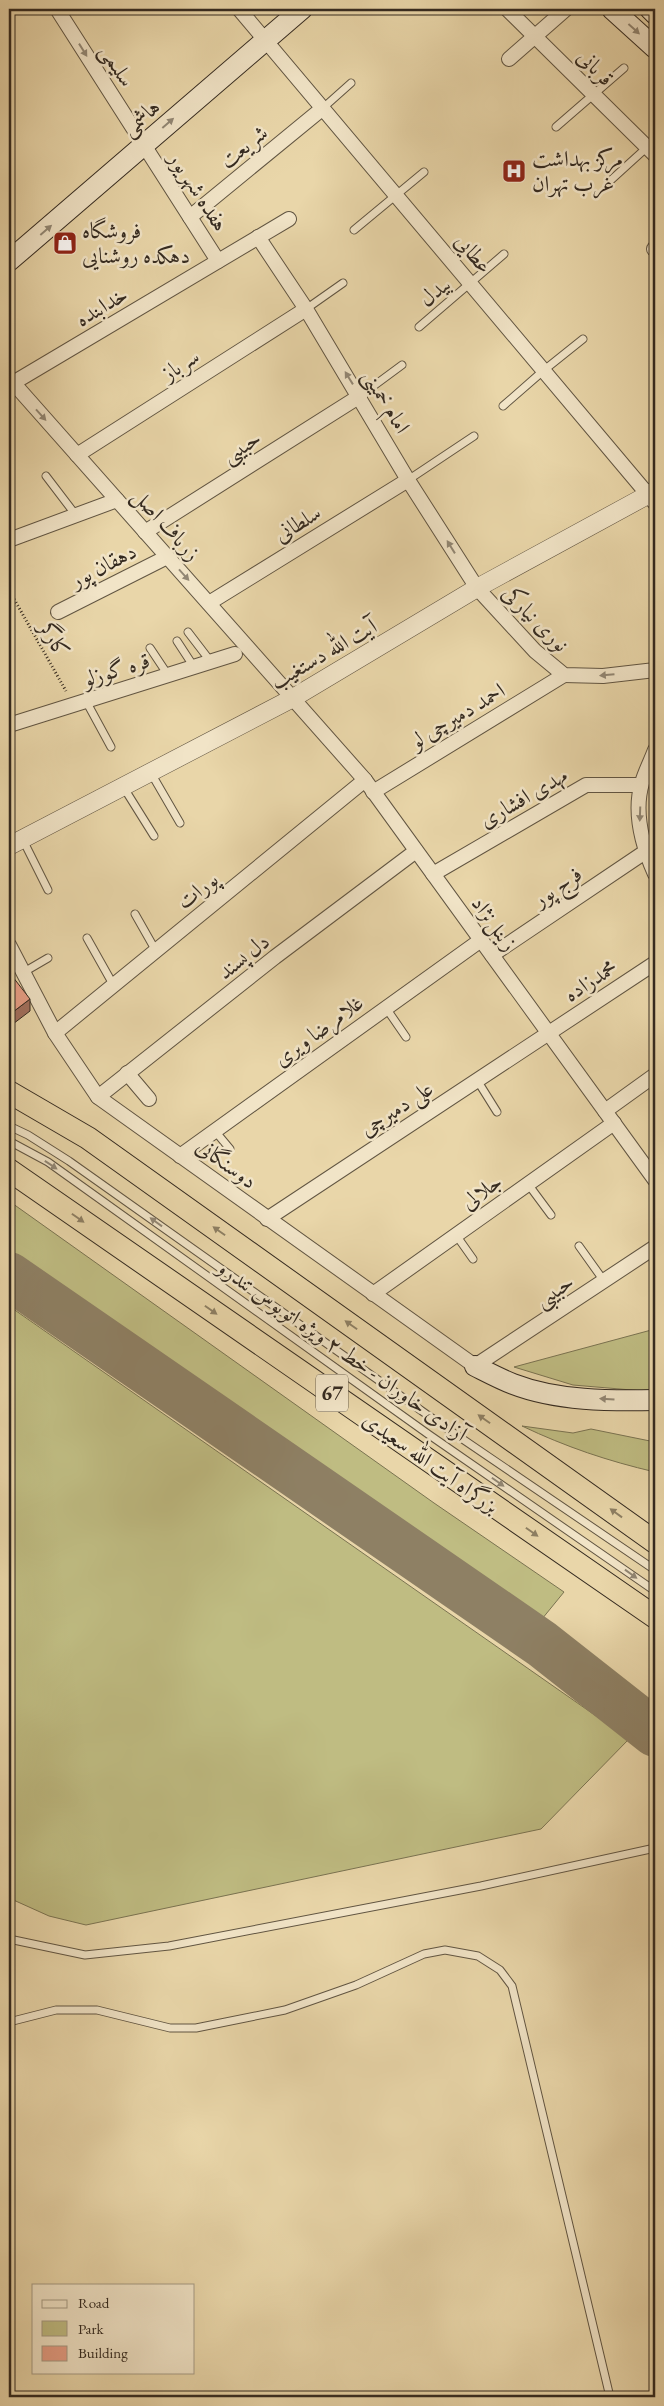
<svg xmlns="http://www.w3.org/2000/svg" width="664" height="2406" font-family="'EB Garamond',Amiri,serif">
<rect width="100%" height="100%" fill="#e9d6a9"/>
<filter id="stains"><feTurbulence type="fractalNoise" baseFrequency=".004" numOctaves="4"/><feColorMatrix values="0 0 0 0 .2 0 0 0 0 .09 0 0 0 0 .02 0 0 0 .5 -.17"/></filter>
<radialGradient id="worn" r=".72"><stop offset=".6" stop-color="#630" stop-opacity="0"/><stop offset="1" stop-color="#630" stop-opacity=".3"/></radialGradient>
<g fill="#bfbc82" stroke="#7a7351">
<path d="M9,1201l425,302 130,89 -31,38 -304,-214 -220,-160z"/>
<path d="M9,1306l620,433 -88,90 -455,96 -37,-9 -40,-18z"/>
<path d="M655,1329v63l-82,-7 -59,-18z"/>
<path d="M522,1426l51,7 18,-4 64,13v30c-47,-11 -89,-25 -133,-46z"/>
</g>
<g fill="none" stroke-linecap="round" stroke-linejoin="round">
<path stroke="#8e8064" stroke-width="48" d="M9,1276l533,368 113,89"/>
<g stroke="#615542" stroke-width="9">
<g id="service">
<path d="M323,108l28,-25"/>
<path d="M556,127l68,-59"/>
<path d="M611,180l44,-40"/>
<path d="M354,230l70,-58"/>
<path d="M306,309l37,-26"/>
<path d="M419,327l85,-73"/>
<path d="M360,396l42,-31"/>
<path d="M503,406l40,-35 40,-32"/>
<path d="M46,476l29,38"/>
<path d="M408,480l66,-44"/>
<path d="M188,632l23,30"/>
<path d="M177,641l17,26"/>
<path d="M150,648l18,27"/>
<path d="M86,701l25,46"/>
<path d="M151,773l29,50"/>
<path d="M124,788l30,48"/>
<path d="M23,840l25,50"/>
<path d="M135,914l21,37"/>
<path d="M87,938l27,48"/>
<path d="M24,972l24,-14"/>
<path d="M386,1008l20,29"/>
<path d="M477,1080l20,32"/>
<path d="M9,1126l19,9 41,26 367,260 219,149"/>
<path d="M215,1131l15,18"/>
<path d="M9,1141l39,21 380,272 227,157"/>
<path d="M528,1184l23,31"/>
<path d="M456,1235l17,24"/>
<path d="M579,1246l25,35"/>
<path d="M9,1939l76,16 84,-9 312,-60 174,-38"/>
<path d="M9,2022l47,-12h41l73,18h26l89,-18 71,-25 68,-31 21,-4 33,6 22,14 12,16 98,411"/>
</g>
</g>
<g stroke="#615542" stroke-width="16">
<g id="minor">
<path d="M57,9l161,252"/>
<path d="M239,9l416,494"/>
<path d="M507,9l148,146"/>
<path d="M509,59l57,-50"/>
<path d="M190,217l133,-109"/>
<path d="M258,237l48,72 102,171 69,108 58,63 29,24 39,1 52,-6"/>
<path d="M654,249l1,-1"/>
<path d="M9,378l356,402 290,400"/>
<path d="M13,383l276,-164"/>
<path d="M77,455l229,-146"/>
<path d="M145,532l215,-136"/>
<path d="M9,540l108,-40"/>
<path d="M209,603l199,-123"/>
<path d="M58,612l109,-55"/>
<path d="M9,725l226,-71"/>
<path d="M655,750c-4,11 -10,22 -13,33 -9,30 1,64 13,91"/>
<path d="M373,792l191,-117"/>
<path d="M433,874l153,-89h55"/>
<path d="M9,945l46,88 43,64 377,269 180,-119"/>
<path d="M492,955l153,-103"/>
<path d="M55,1033l310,-253"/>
<path d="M127,1073l22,26"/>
<path d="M98,1097l177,-140 141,-106"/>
<path d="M605,1111l50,-36"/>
<path d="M180,1156l301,-216"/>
<path d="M267,1219l388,-256"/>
<path d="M373,1294l241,-171"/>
</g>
</g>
<g stroke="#615542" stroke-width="19">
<path id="tertiary" d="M9,846l284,-148 184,-110 178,-97"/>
</g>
<g stroke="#342a20" stroke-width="22">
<g id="secondary">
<path d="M612,9l43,39"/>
<path d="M650,9l5,5"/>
<path d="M9,261l293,-252"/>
<path d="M475,1366c12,6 25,13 38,18 44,17 97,17 142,16"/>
</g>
</g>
<g stroke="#342a20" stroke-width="24">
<g id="trunk">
<path d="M9,1092l79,46 567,404"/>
<path d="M9,1170l646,447"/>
</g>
</g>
<path stroke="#342a20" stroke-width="3" stroke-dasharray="1 2.5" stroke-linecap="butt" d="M9,590l57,101"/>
<use href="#service" stroke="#f1e4c7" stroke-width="7"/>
<use href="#minor" stroke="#f1e4c7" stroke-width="14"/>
<use href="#tertiary" stroke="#f1e4c7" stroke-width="18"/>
<use href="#secondary" stroke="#f1e4c7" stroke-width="20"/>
<use href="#trunk" stroke="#e9d6a9" stroke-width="22"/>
</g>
<path fill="#a26f5d" stroke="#342a20" d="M30,999v12l-21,16v-12z"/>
<path fill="#e79e85" stroke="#342a20" d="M9,972l21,27 -21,16z"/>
<defs><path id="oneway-solid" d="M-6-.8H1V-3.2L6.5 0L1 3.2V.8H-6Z" transform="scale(1.25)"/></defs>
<g fill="#928774">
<use href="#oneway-solid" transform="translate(634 29) rotate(42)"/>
<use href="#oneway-solid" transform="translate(83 50) rotate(58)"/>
<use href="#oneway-solid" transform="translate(168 123) rotate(-41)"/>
<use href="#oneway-solid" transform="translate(46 230) rotate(-41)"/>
<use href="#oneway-solid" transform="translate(349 378) rotate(-122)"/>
<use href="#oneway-solid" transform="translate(41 415) rotate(48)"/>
<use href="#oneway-solid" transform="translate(451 547) rotate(-122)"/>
<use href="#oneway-solid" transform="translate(184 575) rotate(48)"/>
<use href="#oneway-solid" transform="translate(607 675) rotate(175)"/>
<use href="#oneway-solid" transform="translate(640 814) rotate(92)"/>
<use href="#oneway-solid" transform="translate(51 1165) rotate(34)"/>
<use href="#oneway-solid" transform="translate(156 1222) rotate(-144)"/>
<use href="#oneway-solid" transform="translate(607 1399) rotate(-176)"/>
<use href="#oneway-solid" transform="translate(498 1482) rotate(35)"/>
<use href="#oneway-solid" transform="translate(631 1574) rotate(36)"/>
</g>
<g fill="#8e8064">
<use href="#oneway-solid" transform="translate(78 1218) rotate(35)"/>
<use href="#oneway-solid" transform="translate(219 1231) rotate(-145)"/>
<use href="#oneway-solid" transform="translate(211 1310) rotate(35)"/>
<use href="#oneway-solid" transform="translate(351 1325) rotate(-145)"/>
<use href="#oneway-solid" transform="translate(484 1419) rotate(-145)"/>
<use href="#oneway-solid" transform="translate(616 1513) rotate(-144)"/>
<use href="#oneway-solid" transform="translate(532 1532) rotate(35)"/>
</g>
<defs>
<g id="hospital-square" transform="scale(1.25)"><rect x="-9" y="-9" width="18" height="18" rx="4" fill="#8f2418" stroke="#f1e4c7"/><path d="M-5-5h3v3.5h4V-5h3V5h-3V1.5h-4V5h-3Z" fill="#fff"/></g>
<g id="shop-square" transform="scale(1.25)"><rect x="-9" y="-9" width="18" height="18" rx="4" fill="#8f2418" stroke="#f1e4c7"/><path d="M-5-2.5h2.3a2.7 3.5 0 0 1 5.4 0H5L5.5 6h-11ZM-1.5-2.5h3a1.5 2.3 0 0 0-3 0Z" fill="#fff"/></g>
</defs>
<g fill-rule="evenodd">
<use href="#hospital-square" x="514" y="171"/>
<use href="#shop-square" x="65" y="243"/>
</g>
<g text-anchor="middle" stroke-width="5" stroke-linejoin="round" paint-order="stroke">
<rect fill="#f1e4c7" stroke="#6d6252" stroke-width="1" x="316" y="1374.5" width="32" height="37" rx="4"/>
<g font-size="21" font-weight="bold" fill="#342a20">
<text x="332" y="1400">67</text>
</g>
<g font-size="22" fill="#342a20" stroke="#f1e4c7">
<text transform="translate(118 65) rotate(58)" y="8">سلیمی</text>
<text transform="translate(596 67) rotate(45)" y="8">قربانی</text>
<text transform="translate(140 117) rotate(-41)" y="8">هاشمی</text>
<text transform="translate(243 146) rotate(-39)" y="8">شریعت</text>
<text transform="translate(199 191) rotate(57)" y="8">هفده شهریور</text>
<text transform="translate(474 253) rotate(50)" y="8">عطایی</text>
<text transform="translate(434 291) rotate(-40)" y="8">بیدل</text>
<text transform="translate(101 306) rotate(-31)" y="8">خدابنده</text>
<text transform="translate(180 364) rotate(-33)" y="8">سرباز</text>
<text transform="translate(387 401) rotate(59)" y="8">امام خمینی</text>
<text transform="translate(241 446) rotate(-32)" y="8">حبیبی</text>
<text transform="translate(297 523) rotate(-32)" y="8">سلطانی</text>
<text transform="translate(167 524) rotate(48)" y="8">زرباف اصل</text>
<text transform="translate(103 565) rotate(-27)" y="8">دهقان پور</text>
<text transform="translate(536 618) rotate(45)" y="8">نوری نیارکی</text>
<text transform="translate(55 639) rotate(60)" y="8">کارگر</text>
<text transform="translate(323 653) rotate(-30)" y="8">آیت الله دستغیب</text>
<text transform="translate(116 669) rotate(-17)" y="8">قره گوزلو</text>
<text transform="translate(457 715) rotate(-31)" y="8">احمد دمیرچی لو</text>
<text transform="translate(523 797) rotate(-30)" y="8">مهدی افشاری</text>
<text transform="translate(557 886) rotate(-34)" y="8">فرج پور</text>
<text transform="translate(197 890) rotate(-39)" y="8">پورات</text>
<text transform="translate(495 923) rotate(54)" y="8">زینل‌نژاد</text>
<text transform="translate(243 956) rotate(-38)" y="8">دل پسند</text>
<text transform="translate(590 980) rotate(-33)" y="8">محمدزاده</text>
<text transform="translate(318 1030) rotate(-36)" y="8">غلامرضا ویری</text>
<text transform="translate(396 1108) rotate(-33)" y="8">علی دمیرچی</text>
<text transform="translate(227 1163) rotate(36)" y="8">دوسنگانی</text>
<text transform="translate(481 1191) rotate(-36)" y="8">جلالی</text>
<text transform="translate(554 1290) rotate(-33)" y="8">حبیبی</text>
<text transform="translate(343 1350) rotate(35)" y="8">آزادی خاوران - خط ۲ ویژه اتوبوس تندرو</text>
<text transform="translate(431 1462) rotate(35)" y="8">بزرگراه آیت الله سعیدی</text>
</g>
<g font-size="22" fill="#342a20" stroke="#f1e4c7" text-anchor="start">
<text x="532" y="166">مرکز بهداشت<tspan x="532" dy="25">غرب تهران</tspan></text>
<text x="82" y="238">فروشگاه<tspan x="82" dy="25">دهکده روشنایی</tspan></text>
</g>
</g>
<rect width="664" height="2406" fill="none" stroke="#e9d6a9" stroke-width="30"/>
<rect x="10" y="10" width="644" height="2386" fill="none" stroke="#342a20" stroke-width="2.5"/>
<rect x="15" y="15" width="634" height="2376" fill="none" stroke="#342a20"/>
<rect x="32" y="2284" width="162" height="90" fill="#f1e4c7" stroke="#a59a84"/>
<rect x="42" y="2300" width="25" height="8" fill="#f1e4c7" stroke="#a59a84"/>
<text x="78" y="2308" font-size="15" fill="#342a20">Road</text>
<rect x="42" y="2321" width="25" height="15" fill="#bfbc82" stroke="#a59a84"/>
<text x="78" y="2334" font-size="15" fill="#342a20">Park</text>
<rect x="42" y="2346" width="25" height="15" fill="#e79e85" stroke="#a59a84"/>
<text x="78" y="2358" font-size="15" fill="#342a20">Building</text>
<rect width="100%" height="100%" filter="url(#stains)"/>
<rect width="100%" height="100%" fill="url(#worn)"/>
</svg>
